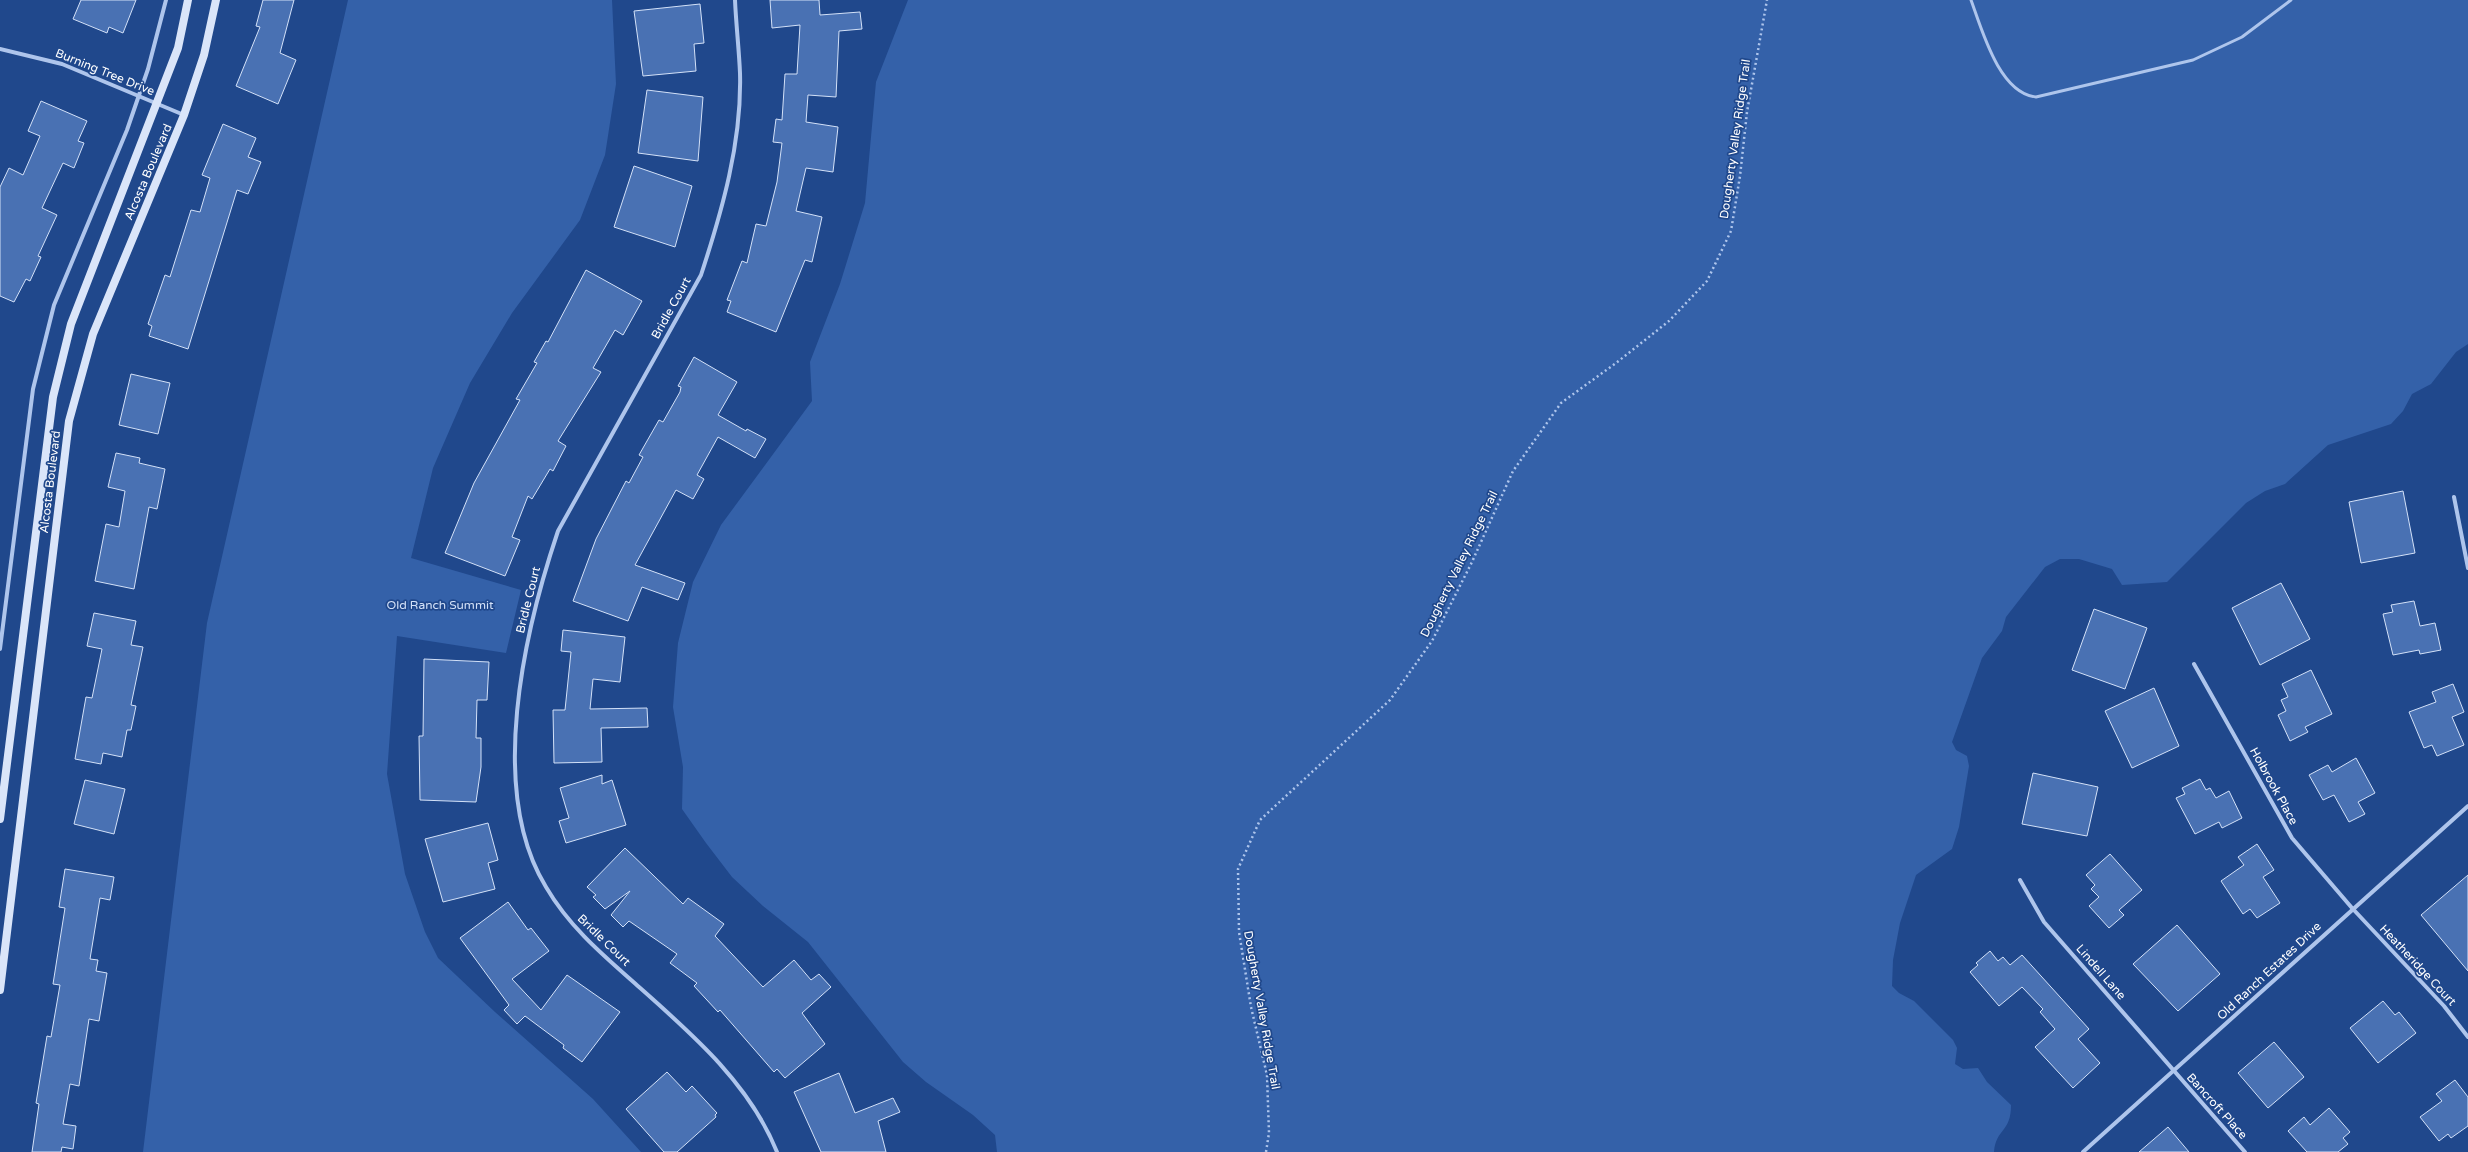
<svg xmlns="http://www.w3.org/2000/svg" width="2468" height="1152" font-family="'Varela Round',sans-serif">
<rect width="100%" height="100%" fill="#20488c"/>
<g fill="#3461a9">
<path d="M348,0h264l4,84 -11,71 -25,65 -68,93 -42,70 -37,85 -22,90 110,32 -15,63 -109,-17 -10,138 18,100 20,58 13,26 57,54 98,87 48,53h-498l64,-529z"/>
<path d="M908,0h1560v344l-12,8 -25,32 -19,10 -9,17 -12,13 -63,21 -43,39 -20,7 -19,12 -79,79 -45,3 -10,-16 -33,-10h-19l-15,8 -39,50 -4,14 -20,27 -30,84 4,8 11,6 2,10 -10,61 -7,22 -36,26 -16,48 -7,37 -1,26 7,7 15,8 39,39 4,8 -2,16 8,5 15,-1 9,14 24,23c0,28 -15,23 -17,47h-997l-2,-17 -22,-20 -47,-33 -23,-20 -95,-120 -45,-36 -31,-29 -26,-34 -24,-34 1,-42 -10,-60 5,-64 15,-61 28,-57 91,-124 -2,-39 30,-78 25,-81 11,-121z"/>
</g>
<g fill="#4971b3" stroke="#d3e1f8">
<path d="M81,0h55l-13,33 -14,-6 -2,6 -34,-14z"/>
<path d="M263,0h31l-14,53 16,7 -18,44 -42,-18 24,-59 -4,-1z"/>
<path d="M770,0h49l1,15 40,-3 2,17 -23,2 -3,66 -28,-2 -2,27 32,5 -5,45 -27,-4 -10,43 26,6 -10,45 -7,-2 -29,72 -49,-20 4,-11 -4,-1 15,-39 5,2 9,-39 10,2 11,-44 5,-39 -9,-1 3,-23 6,1 3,-46h12l3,-49 -28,3z"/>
<path d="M700,4l4,39 -10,1 2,27 -53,5 -9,-65z"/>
<path d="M647,90l56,7 -5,64 -60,-8z"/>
<path d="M41,101l46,20 -9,20 6,2 -10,25 -11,-5 -21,45 15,7 -19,41 3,1 -11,24 -4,-2 -12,23 -14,-6v-109l9,-19 14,7 17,-39 -12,-5z"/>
<path d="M223,124l33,14 -8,19 13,5 -13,32 -11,-4 -49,159 -39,-13 3,-10 -4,-2 17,-49 5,2 21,-67 9,2 10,-34 -8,-3z"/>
<path d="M634,166l58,20 -17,61 -61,-20z"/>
<path d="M586,270l56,31 -19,34 -8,-5 -22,38 8,4 -43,69 8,5 -13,25 -3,-2 -18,30 -4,-3 -16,41 8,3 -15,36 -60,-23 29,-70 46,-83 -4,-1 21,-36 -3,-1 12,-21 2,1z"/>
<path d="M694,357l43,25 -19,33 28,16 1,-2 19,10 -11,19 -37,-21 -21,38 7,4 -11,20 -17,-9 -41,75 50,18 -7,17 -36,-13 -14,34 -55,-20 23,-62 30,-58 3,2 14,-26 -4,-2 20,-35 4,2 17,-30 1,-5 -3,-1z"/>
<path d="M131,374l39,9 -12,51 -39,-9z"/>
<path d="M116,453l24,5 -1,5 26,6 -8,40 -8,-2 -15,82 -39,-8 11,-57 13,3 6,-36 -17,-4z"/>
<path d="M2403,491l12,62 -54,10 -12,-61z"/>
<path d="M2281,583l29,56 -50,26 -28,-57z"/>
<path d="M2414,601l6,25 15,-3 6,27 -21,4 -1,-4 -26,5 -10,-41 10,-2 -2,-7z"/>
<path d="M2094,609l53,19 -22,61 -53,-19z"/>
<path d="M94,613l42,8 -5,24 12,2 -12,58 5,1 -5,24h-4l-5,27 -19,-4 -2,11 -26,-5 11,-62 6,1 10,-49 -15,-3z"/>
<path d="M563,630l62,7 -5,45 -27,-3 -3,30 57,-1 1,19 -47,1 1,34 -48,1 -1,-53h12l6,-58 -10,-1z"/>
<path d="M424,659l65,3 -2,38h-10l-1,38h5v29l-5,35 -56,-2 -1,-64h4z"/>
<path d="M2311,670l21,44 -27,13 3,5 -18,9 -12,-26 8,-4 -5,-11 7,-3 -6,-13z"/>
<path d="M2453,684l11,28 -12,5 12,28 -27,11 -5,-11 -8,3 -15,-36 27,-10 -4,-10z"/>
<path d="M2154,688l25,58 -47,22 -27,-57z"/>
<path d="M2356,758l19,35 -17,9 7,12 -16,8 -15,-27 -11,5 -14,-25 19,-10 4,7z"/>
<path d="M2033,773l65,14 -11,49 -65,-12z"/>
<path d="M602,775v9l10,-4 14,45 -60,18 -7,-22 10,-3 -9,-30z"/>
<path d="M2200,779l6,11 4,-2 6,10 13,-7 13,27 -20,10 -3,-6 -24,12 -19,-36 9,-4 -3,-6z"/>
<path d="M85,780l40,9 -11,45 -40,-10z"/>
<path d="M488,823l10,37 -10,3 7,26 -52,13 -18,-63z"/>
<path d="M2257,844l17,26 -11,7 17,26 -23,15 -7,-9 -7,5 -22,-33 23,-16 -6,-8z"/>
<path d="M625,848l58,56 5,-6 36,26 -9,12 48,51 31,-27 17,20 8,-6 12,13 -29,26 23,31 -40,34 -8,-9 -3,3 -54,-62 -2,2 -24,-26 3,-3 -27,-20 7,-9 -48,-33 -6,6 -12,-12 19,-24 -25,18 -12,-12 3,-2 -9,-8z"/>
<path d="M2110,854l32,36 -23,20 5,5 -15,13 -20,-22 10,-9 -8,-8 4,-4 -9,-10z"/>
<path d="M65,869l49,8 -4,23 -10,-2 -10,61 8,1 -2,11 11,2 -8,48 -10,-2 -10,67 -9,-2 -7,40 13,2 -3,23 -11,-2 -1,5h-29l7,-48 -3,-1 11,-67 4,1 9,-52 -7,-1 12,-76 -6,-1z"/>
<path d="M2468,875v96l-47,-56z"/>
<path d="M508,902l20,28 3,-2 18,23 -37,28 29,31 26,-35 53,37 -38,50 -19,-14 1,-3 -39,-29 -8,8 -13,-14 5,-5 -49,-67z"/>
<path d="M2177,925l43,49 -42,37 -45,-47z"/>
<path d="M1990,951l8,10 5,-4 7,8 12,-10 67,74 -11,10 22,24 -27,25 -38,-41 20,-18 -15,-17 3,-3 -21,-22 -23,19 -29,-34 8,-7 -2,-2z"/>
<path d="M2383,1001l12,14 4,-3 17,21 -38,30 -28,-35z"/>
<path d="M2274,1042l30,35 -36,31 -30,-35z"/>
<path d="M667,1072l19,20 6,-6 25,27 -2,2 1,2 -39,35h-13l-38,-43z"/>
<path d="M839,1073l16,40 38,-15 7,14 -22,9 8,31h-65l-27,-60z"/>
<path d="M2455,1080l13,17v29l-17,12 -3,-4 -9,7 -19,-24 22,-16 -6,-7z"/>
<path d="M2329,1108l21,24 -7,6 5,6 -10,8h-31l-19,-21 16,-14 6,8z"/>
<path d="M2168,1127l21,25h-50z"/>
</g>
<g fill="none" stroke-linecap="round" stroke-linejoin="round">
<path stroke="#aec5ec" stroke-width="2.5" stroke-dasharray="2 3" stroke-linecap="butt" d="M1266,1152l3,-19 -2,-58 -16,-68 -12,-75 -1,-63 22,-49 130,-120 42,-59 40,-79 41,-91 48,-68 55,-40 53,-42 38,-40 24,-50 9,-55 7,-64 20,-112"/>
<path stroke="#aec5ec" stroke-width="3" d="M1971,0c11,30 28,93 65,97l157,-37 49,-23 49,-37"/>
<g stroke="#aec5ec" stroke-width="4">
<path d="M735,0c1,24 4,49 5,73 2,69 -18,138 -39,202l-143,256c-34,101 -71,260 -12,356 24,41 58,69 93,100 53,47 111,97 138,165"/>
<path d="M0,49l62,15 122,51"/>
<path d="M2454,497l14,71"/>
<path d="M0,649l33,-260 21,-84 73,-175 21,-61 18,-69"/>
<path d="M2194,664l98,174 60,70 92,98 24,31"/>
<path d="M2020,880l24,42 201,230"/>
<path d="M2083,1152l385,-346"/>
</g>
<g stroke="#dae5f9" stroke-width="8">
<path d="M0,819l53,-422 18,-73 107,-276 10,-48"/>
<path d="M0,990l69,-569 24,-87 91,-219 20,-60 12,-55"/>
</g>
</g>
<g text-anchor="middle" stroke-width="3.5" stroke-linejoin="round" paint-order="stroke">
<g font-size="12" fill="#fff" stroke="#20488c">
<text transform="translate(105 72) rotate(22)" y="4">Burning Tree Drive</text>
<text transform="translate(1735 139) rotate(-82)" y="4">Dougherty Valley Ridge Trail</text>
<text transform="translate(148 172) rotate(-67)" y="4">Alcosta Boulevard</text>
<text transform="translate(671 308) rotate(-61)" y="4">Bridle Court</text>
<text transform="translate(50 482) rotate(-83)" y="4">Alcosta Boulevard</text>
<text transform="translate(1459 564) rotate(-64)" y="4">Dougherty Valley Ridge Trail</text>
<text transform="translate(528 600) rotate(-76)" y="4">Bridle Court</text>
<text transform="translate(2274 786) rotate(61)" y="4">Holbrook Place</text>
<text transform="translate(604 940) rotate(44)" y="4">Bridle Court</text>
<text transform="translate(2418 965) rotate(47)" y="4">Heatheridge Court</text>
<text transform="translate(2269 971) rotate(-43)" y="4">Old Ranch Estates Drive</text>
<text transform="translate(2101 972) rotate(49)" y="4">Lindell Lane</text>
<text transform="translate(1262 1010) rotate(80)" y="4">Dougherty Valley Ridge Trail</text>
<text transform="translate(2217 1106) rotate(48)" y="4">Bancroft Place</text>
</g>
<g font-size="12" fill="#d3e1f8" stroke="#20488c">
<text x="440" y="609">Old Ranch Summit</text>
</g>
</g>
</svg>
